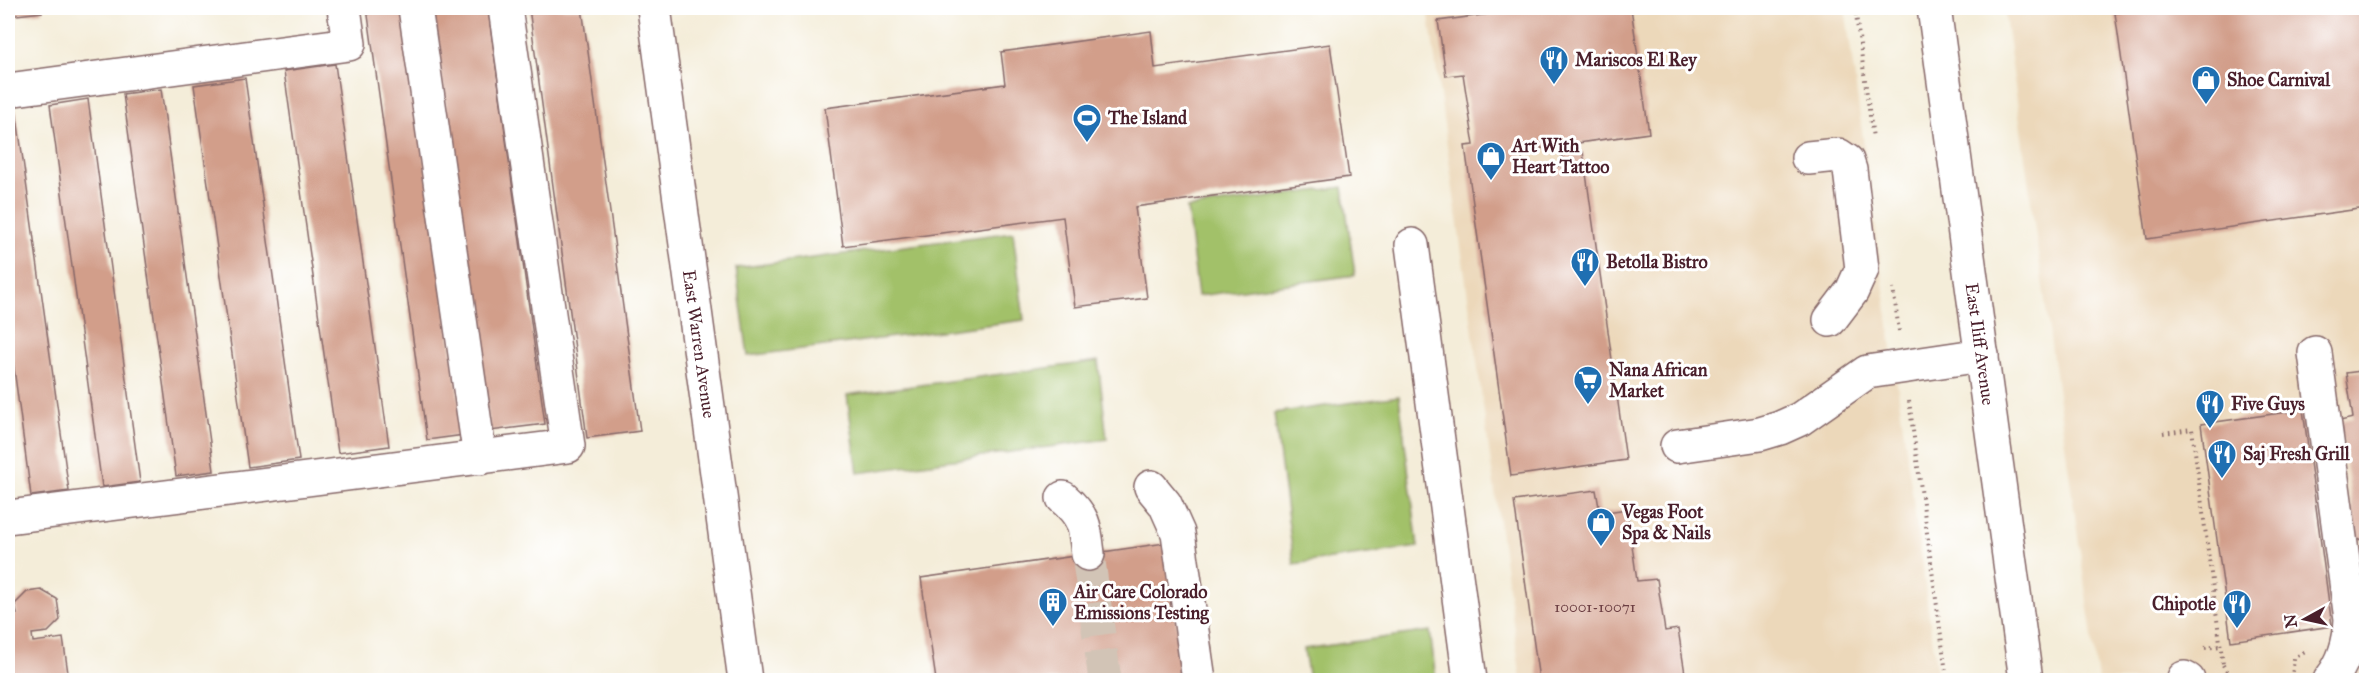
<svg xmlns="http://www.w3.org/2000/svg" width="2374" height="688" font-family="'IM FELL Great Primer',serif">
<rect width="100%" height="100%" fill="#fff"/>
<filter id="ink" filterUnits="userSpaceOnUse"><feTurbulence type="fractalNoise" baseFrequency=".0167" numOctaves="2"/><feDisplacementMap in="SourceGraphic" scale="12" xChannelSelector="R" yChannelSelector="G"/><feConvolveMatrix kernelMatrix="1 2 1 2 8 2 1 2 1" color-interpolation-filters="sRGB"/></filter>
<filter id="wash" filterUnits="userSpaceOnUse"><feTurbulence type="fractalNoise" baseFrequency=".008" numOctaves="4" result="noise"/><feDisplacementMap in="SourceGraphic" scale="24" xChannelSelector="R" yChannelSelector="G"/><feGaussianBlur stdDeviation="1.35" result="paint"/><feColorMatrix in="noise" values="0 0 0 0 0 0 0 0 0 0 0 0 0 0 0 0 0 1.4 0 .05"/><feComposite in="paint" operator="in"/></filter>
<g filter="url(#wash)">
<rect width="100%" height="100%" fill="#f4edd9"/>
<g fill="#ecd8ba">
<path d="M1428,8h417l93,672h-417z"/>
<path d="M2004,8h362v672h-268z"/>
</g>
<g fill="#a2c169" stroke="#76704a" stroke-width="1.5">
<path d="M1343,187l12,88 -157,21 -11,-88z"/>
<path d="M1013,232l11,88 -276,36 -12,-88z"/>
<path d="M1098,361l9,78 -249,34 -11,-78z"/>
<path d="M1399,396l19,151 -124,17 -20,-151z"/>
<path d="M1430,631l6,49h-127l-5,-31z"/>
</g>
<g id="blocks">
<g fill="#d29e8a">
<path d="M8,8h33l1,4 -34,4z"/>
<path d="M367,8h37l60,427 -37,5z"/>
<path d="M432,8h56l57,416 -55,7z"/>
<path d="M529,8h53l58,423 -53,7z"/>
<path d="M1535,8h96l18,125 -128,18 3,19 39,-5 -1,-10 21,-3 43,308 -115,16 -46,-330 9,-1 -11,-71 -17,2 -8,-55z"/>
<path d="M2156,8h210v200l-219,31 -32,-226z"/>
<path d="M1151,31l4,37 175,-24 19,133 -214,30 12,91 -72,9 -12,-90 -220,29 -18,-138 180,-24 -4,-32z"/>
<path d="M335,64l54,382 -51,7 -54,-382z"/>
<path d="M245,78l54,382 -51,7 -54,-382z"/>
<path d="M161,89l53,382 -38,5 -53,-382z"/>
<path d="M88,99l52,383 -38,5 -52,-382z"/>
<path d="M16,110l53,381 -38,5 -23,-173v-212z"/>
<path d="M2361,371l5,5v162l-9,2 -17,-119 13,-3 -7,-45z"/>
<path d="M2303,410l29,216 -101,15 -30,-217z"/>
<path d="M1596,490l4,23 27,-4 10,72 20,-2 8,52 13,-2 8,51h-147l-25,-179z"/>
<path d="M1165,543l20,136 -13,1h-236l-15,-102z"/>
<path d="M41,590l16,9 3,21 -12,12 -16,2 1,8 30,-4 6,42h-61v-65l9,-1 -2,-10 12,-12z"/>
</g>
</g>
</g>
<g filter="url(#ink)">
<use href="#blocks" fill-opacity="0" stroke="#866768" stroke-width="1.5"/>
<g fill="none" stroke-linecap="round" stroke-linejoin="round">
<path stroke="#d2c4b6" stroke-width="33" stroke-dasharray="33 16" stroke-linecap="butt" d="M1088,554l17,126"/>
<g stroke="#866768" stroke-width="36">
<g id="minor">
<path d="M415,8l65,450"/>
<path d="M654,8l91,672"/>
<path d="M8,90l341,-46 -5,-36"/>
<path d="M1808,158l30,-3 9,6 3,9 12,99 -10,22 -22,29"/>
<path d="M1412,245l58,435"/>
<path d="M2315,353l36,266c-1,23 -6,43 -21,61"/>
<path d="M1677,446l83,-12 20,-6 20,-9 67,-47 115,-17"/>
<path d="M1151,487l14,17 13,29 21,147"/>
<path d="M1063,498c22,19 22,29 25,56"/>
<path d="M8,517l560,-71 -63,-438"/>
<path d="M2184,678l4,2"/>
</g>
</g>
<g stroke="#866768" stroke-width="36">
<path id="major" d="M1934,8l92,672"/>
</g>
<g stroke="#866768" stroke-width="4" stroke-dasharray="1.5 4.5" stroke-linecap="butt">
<path d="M1855,8l18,130"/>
<path d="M1893,288l6,43"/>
<path d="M1909,401l38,279"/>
<path d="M2163,433l29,-4 31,236 -2,1"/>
<path d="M2205,648l15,-2"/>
<path d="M2223,665l9,15"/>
<path d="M2286,680l6,-3 2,-19 11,-6"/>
</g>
<use href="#minor" stroke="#fff" stroke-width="33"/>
<use href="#major" stroke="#fff" stroke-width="33"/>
</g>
</g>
<defs>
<g id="restaurant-pin" transform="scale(1.5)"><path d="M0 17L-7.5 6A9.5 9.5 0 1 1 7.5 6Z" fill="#1f6fb2" stroke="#fff"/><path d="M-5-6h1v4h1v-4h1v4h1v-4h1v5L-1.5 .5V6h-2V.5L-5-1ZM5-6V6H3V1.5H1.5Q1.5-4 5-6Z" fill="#fff"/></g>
<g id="shop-pin" transform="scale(1.5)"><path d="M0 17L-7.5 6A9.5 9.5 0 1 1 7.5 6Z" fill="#1f6fb2" stroke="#fff"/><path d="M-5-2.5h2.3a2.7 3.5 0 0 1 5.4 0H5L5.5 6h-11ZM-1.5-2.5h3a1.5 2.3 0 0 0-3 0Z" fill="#fff"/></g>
<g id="stadium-pin" transform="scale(1.5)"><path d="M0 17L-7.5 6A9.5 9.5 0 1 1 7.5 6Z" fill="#1f6fb2" stroke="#fff"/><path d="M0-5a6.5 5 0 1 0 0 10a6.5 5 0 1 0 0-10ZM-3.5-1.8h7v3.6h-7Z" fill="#fff"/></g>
<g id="supermarket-pin" transform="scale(1.5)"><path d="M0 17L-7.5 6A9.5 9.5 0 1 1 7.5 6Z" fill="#1f6fb2" stroke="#fff"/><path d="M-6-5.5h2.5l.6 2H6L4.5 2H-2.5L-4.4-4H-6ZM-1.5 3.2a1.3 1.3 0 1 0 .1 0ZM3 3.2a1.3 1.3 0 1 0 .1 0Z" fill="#fff"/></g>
<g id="building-pin" transform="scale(1.5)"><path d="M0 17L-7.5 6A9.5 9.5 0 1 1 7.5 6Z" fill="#1f6fb2" stroke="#fff"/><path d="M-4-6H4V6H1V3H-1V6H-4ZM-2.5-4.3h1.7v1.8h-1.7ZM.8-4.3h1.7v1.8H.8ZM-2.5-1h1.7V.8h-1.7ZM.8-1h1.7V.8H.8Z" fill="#fff"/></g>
</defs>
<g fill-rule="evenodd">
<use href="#restaurant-pin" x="1554" y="60"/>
<use href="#shop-pin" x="2206" y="80"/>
<use href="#stadium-pin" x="1087" y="118"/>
<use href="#shop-pin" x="1491" y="156"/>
<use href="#restaurant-pin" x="1585" y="262"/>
<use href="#supermarket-pin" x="1588" y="380"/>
<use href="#restaurant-pin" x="2210" y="404"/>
<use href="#restaurant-pin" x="2222" y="454"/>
<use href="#shop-pin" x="1601" y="522"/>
<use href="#building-pin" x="1053" y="602"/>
<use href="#restaurant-pin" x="2237" y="604"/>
</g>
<g text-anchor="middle" stroke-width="6" stroke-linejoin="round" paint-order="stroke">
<g font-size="15" fill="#6c3f43">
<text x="1595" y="612">10001-10071</text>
</g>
<g font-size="18" font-weight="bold" fill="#4a1f2b" stroke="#fff" text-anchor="start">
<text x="1575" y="66">Mariscos El Rey</text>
<text x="2227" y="86">Shoe Carnival</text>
<text x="1108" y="124">The Island</text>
<text x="1512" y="152">Art With<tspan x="1512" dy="21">Heart Tattoo</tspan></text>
<text x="1606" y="268">Betolla Bistro</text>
<text x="1609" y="376">Nana African<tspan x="1609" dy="21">Market</tspan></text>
<text x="2231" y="410">Five Guys</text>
<text x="2243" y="460">Saj Fresh Grill</text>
<text x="1622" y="518">Vegas Foot<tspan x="1622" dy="21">Spa &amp; Nails</tspan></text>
<text x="1074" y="598">Air Care Colorado<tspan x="1074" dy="21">Emissions Testing</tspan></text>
<text x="2216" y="610" text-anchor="end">Chipotle</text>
</g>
<g font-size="18" fill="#4a1f2b" stroke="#fff">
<text transform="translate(699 344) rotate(82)" y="6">East Warren Avenue</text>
<text transform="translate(1980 344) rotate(82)" y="6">East Iliff Avenue</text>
</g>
</g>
<rect width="2374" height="688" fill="none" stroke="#fff" stroke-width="30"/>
<g transform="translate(2305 619) rotate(262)" stroke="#ffffff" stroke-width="4.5" paint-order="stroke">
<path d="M0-4.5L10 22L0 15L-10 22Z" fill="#4a1f2b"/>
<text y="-9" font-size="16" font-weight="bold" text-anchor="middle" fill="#4a1f2b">N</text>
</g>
</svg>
